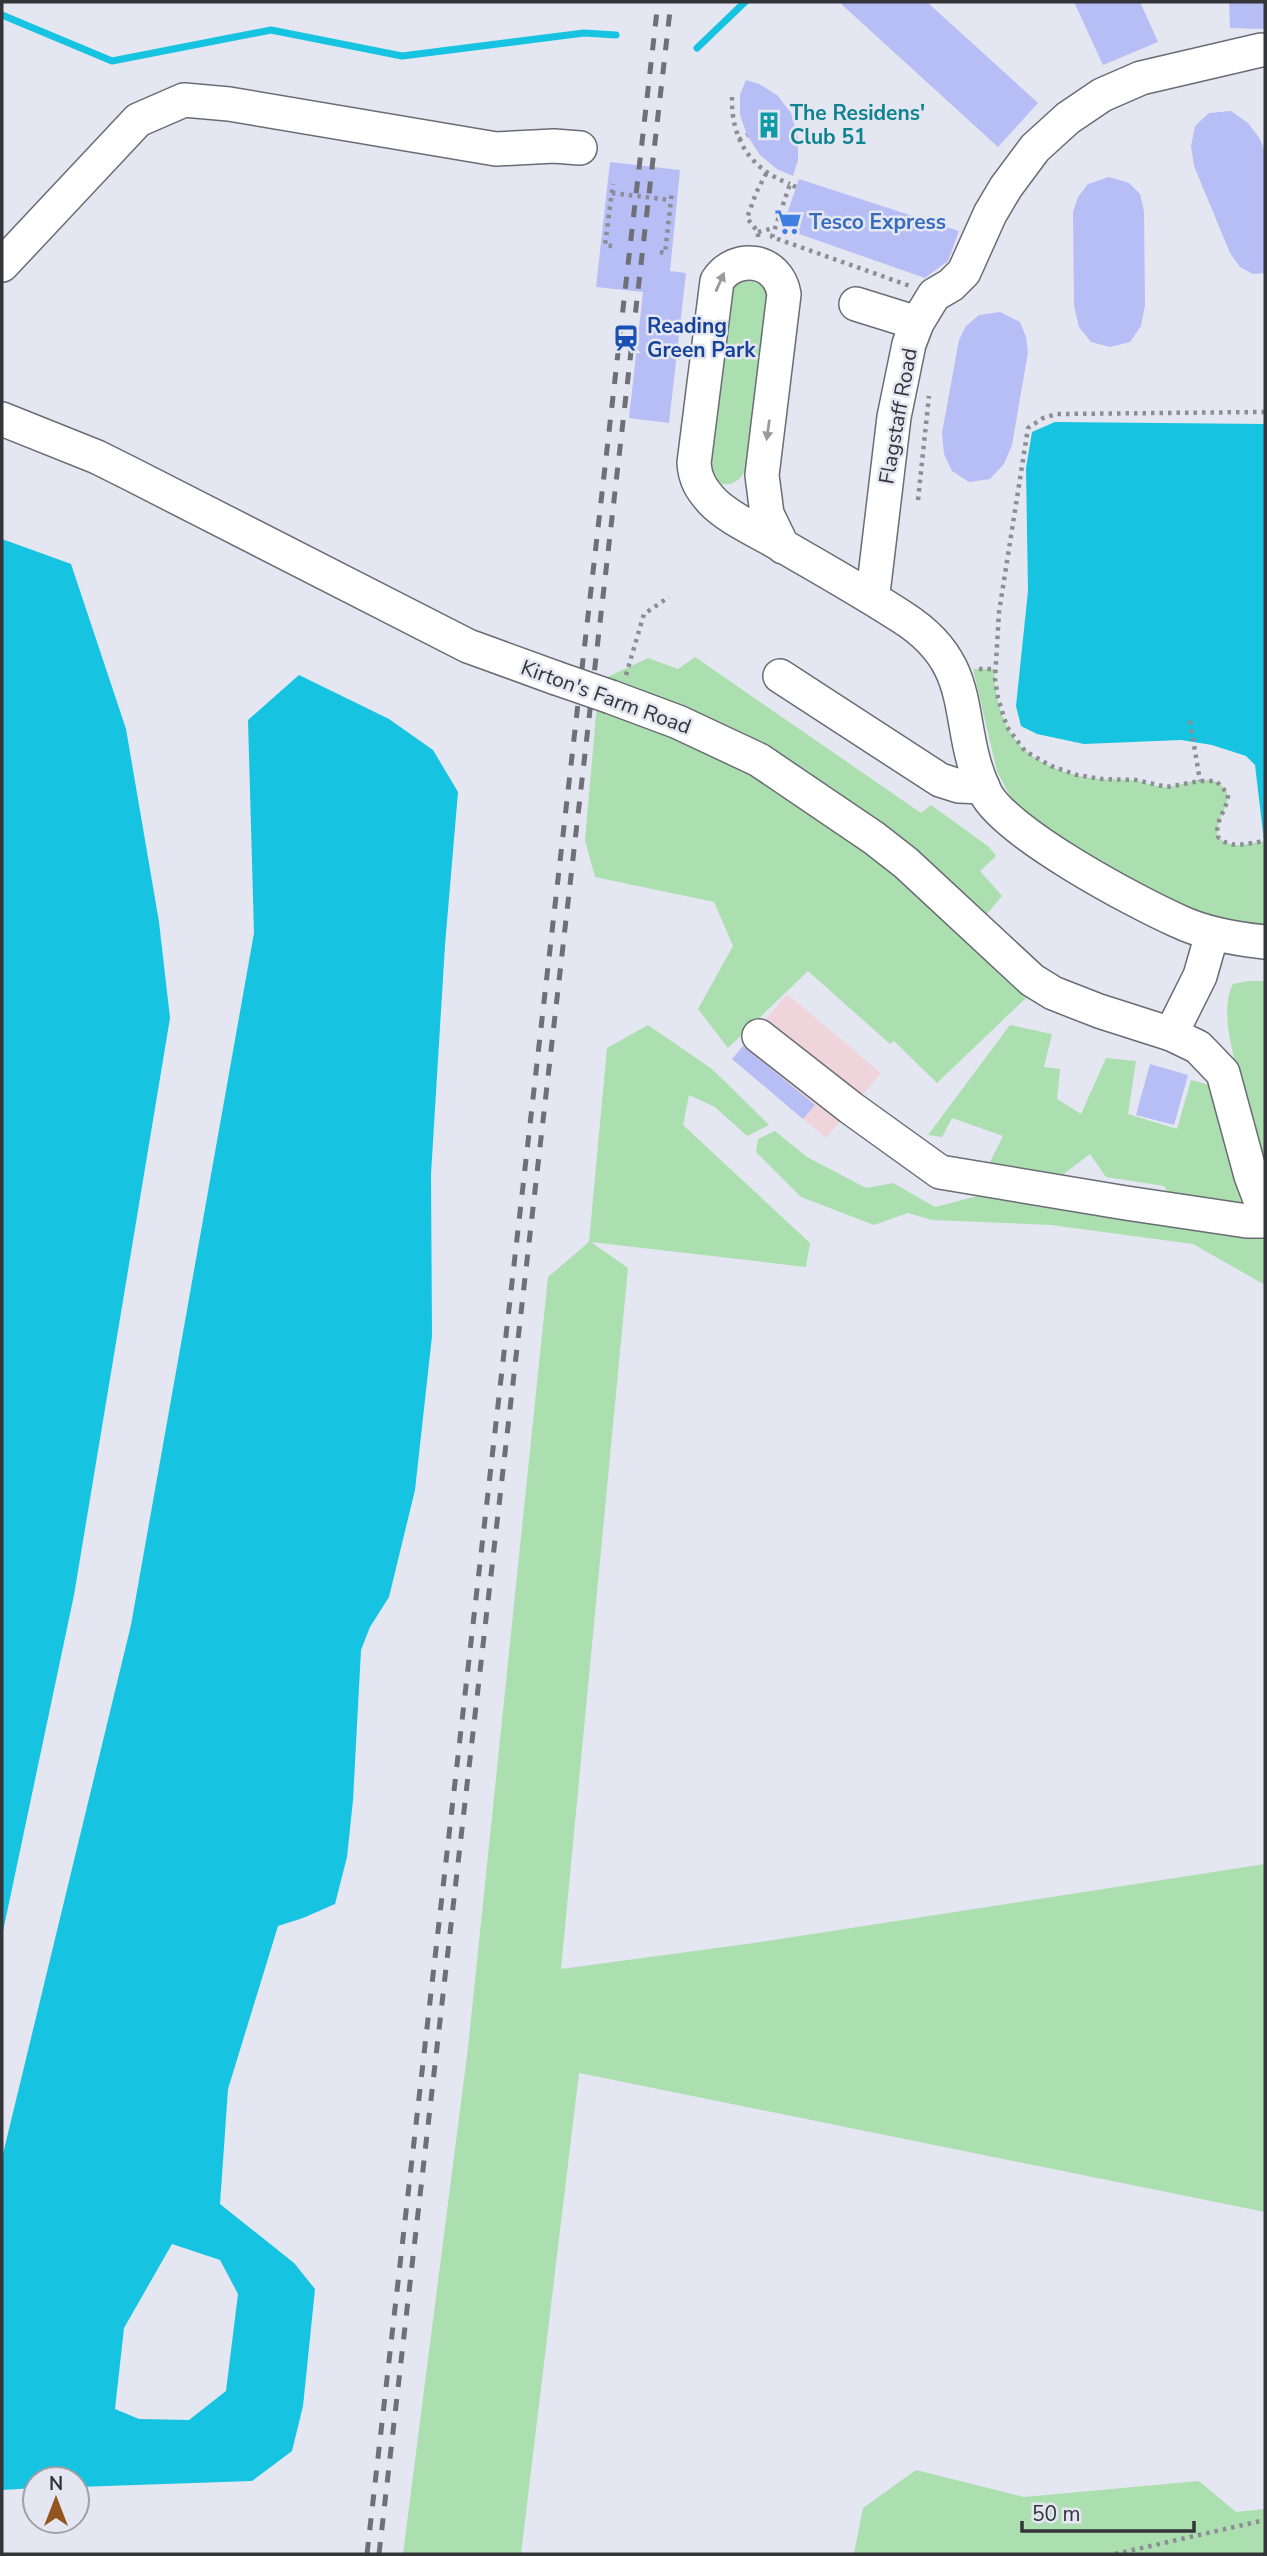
<svg xmlns="http://www.w3.org/2000/svg" width="1267" height="2556" font-family="'Nunito Sans',sans-serif">
<rect width="100%" height="100%" fill="#e4e6f1"/>
<path fill="#efd5db" d="M787,994l94,79 -55,65 -94,-79z"/>
<g fill="#acdfaf">
<path d="M744,281c14,0 22,5 25,18l-23,168c-4,15 -17,21 -32,15l-8,-23 26,-171z"/>
<path d="M695,657l226,156 10,-8 58,42 7,9 -16,15 22,25 -16,19 42,81 -91,87 -43,-42 -4,3 -82,-73 -80,77 -30,-39 35,-63 -19,-44 -119,-25 -10,-37 14,-159 49,-23 30,11z"/>
<path d="M973,669h22c-2,27 9,64 31,82 13,12 36,21 53,25 18,4 35,3 53,4 12,1 24,8 36,7 17,-2 43,-15 56,1 12,14 -11,31 -6,49 13,13 29,7 46,4l1,86 -28,-2 -73,-25 -114,-63 -37,-35 -16,-31z"/>
<path d="M1248,981h17v304l-72,-41 -142,-19 -119,-5 -24,-7 -34,12 -73,-28 -45,-45 2,-13 17,-8 32,26 59,31 27,-5 42,24 51,-13 188,9 -10,-17 -58,-9 -16,-23 -33,25 -70,-11 16,-32 -51,-18 -10,19 -14,-2 82,-110 42,9 -8,33 16,2 -3,30 24,15 25,-56 30,3 -8,53 49,15 14,-49 52,14c-7,-32 -25,-80 -10,-110z"/>
<path d="M648,1025l64,44 57,56 -22,11 -32,-29 -26,-12 -6,30 127,118 -4,24 -215,-25 37,26 -67,701 200,-27 504,-78v348l-686,-139 -58,481h-118l65,-506 80,-771 41,-35 18,-194z"/>
<path d="M916,2470l108,27 175,-16 37,31 29,-3v45h-411l9,-46z"/>
</g>
<g fill="#16c3e1" fill-rule="evenodd">
<path d="M1055,422l210,2v425l-10,-84 -9,-9 -34,-11 -31,-5 -97,4 -47,-10 -16,-8 -5,-20 12,-115 -2,-123 6,-36z"/>
<path d="M2,539l69,25 55,165 33,193 11,96 -96,577 -72,341z"/>
<path d="M299,675l90,44 44,31 25,42 -13,153 -14,229 1,162 -17,154 -26,107 -19,30 -9,23 -8,150 -6,57 -12,47 -32,14 -25,8 -50,163 -8,115 74,59 21,26 -12,117 -11,45 -40,30 -175,6v-8h-42v9l-33,2v-332l129,-533 123,-692 -6,-213zM172,2244l48,16 18,34 -12,97 -37,29 -50,-1 -24,-10 9,-81z"/>
</g>
<g fill="none" stroke-linecap="round" stroke-linejoin="round">
<g stroke="#16c3e1" stroke-width="7">
<path d="M2,15l110,46 159,-31 131,26 182,-23 32,2"/>
<path d="M697,48l48,-46"/>
</g>
</g>
<g fill="#b7bef5">
<path d="M839,2h88l111,101 -40,44z"/>
<path d="M1074,2h66l18,40 -55,23z"/>
<path d="M1229,2h36v27l-35,-1z"/>
<path d="M746,80l13,4 18,11 14,18 7,25v22l-5,16 -16,-7 -17,-14 -13,-20 -7,-20v-20z"/>
<path d="M1231,111l17,12 12,16 5,13v121l-12,1 -13,-7 -10,-14 -36,-87 -3,-20 4,-20 14,-13z"/>
<path d="M610,162l70,8 -10,101 16,2 -17,150 -40,-5 14,-126 -47,-5z"/>
<path d="M1109,177l20,6 11,11 4,17 1,94 -4,21 -11,16 -20,5 -19,-5 -12,-15 -5,-21 -1,-94 5,-15 10,-13z"/>
<path d="M799,179l160,52 -11,30 -23,17 -143,-50z"/>
<path d="M1000,312l20,10 6,15 2,15 -16,93 -8,19 -14,15 -21,3 -17,-11 -8,-17 -2,-21 17,-93 7,-14 13,-11z"/>
<path d="M743,1046l72,59 -12,14 -71,-60z"/>
<path d="M1150,1064l38,11 -14,50 -38,-10z"/>
</g>
<g fill="none" stroke-linecap="round" stroke-linejoin="round">
<g stroke="#6a6c75" stroke-width="36">
<g id="minor">
<path d="M2,265l136,-145 46,-20 45,4 267,45 58,-3 26,2"/>
<path d="M856,304l61,19"/>
<path d="M2,419l95,38 36,18 335,171 88,32"/>
<path d="M783,547l-16,-33 -5,-39 22,-181c-6,-35 -48,-42 -67,-13l-23,182c1,16 7,26 18,38 14,15 39,27 57,37 45,26 90,51 133,79 79,50 50,106 83,175 19,40 150,110 193,129 27,13 58,18 87,21"/>
<path d="M869,596l5,-11 20,-168 15,-73 8,-21 17,-28 17,-10 13,-13 26,-58 16,-27 29,-39 33,-30 34,-23 39,-17 120,-28"/>
<path d="M780,676l160,104 19,6 24,1"/>
<path d="M611,697l67,25 81,38 115,78 32,25 126,117 21,13 46,18 72,23 27,13 25,26 28,103 14,37"/>
<path d="M1171,1034l29,-58 12,-42"/>
<path d="M759,1036l92,72 89,64 186,31 121,18h18"/>
</g>
</g>
<g stroke="#8c8d95" stroke-width="4.5" stroke-dasharray="3.5 5" stroke-linecap="butt">
<path d="M732,97c-1,42 18,72 58,87"/>
<path d="M739,140l8,-5"/>
<path d="M796,187l-6,-3 -18,53 138,49"/>
<path d="M758,232l16,-4"/>
<path d="M758,237v-5l-11,-14 9,-25 11,-21"/>
<path d="M612,246l-7,-1 8,-61"/>
<path d="M660,252l5,1 7,-62"/>
<path d="M1265,412l-208,2 -14,4 -15,10 -29,184 -4,67 3,19 9,29 18,24 26,15 26,9 25,4 34,1 31,7 33,-6h16l12,13c0,16 -14,26 -10,43 13,13 30,6 47,4"/>
<path d="M918,500l11,-104"/>
<path d="M979,669h16"/>
<path d="M626,675l18,-61 25,-17"/>
<path d="M1190,721l10,60"/>
<path d="M1115,2554l150,-34"/>
</g>
<use href="#minor" stroke="#fff" stroke-width="33"/>
<g stroke="#6f7077" stroke-width="5" stroke-dasharray="12 12" stroke-linecap="butt">
<path d="M367,2554l291,-2552"/>
<path d="M379,2554l292,-2552"/>
</g>
<g stroke="#6a6c75" stroke-width="36" stroke-linecap="butt">
<path id="minor-bridge" d="M556,678l55,19"/>
</g>
<path stroke="#8c8d95" stroke-width="4.5" stroke-dasharray="3.5 5" stroke-linecap="butt" d="M612,193l58,7"/>
<use href="#minor-bridge" stroke="#fff" stroke-width="33"/>
</g>
<defs><path id="oneway-solid" d="M-6-.8H1V-3.2L6.5 0L1 3.2V.8H-6Z" transform="scale(1.75)"/></defs>
<g fill="#9a9a9c">
<use href="#oneway-solid" transform="translate(720 282) rotate(-66)"/>
<use href="#oneway-solid" transform="translate(768 430) rotate(98)"/>
</g>
<defs>
<g id="building-bare" transform="scale(2.1)"><path d="M-4-6H4V6H1V3H-1V6H-4ZM-2.5-4.3h1.7v1.8h-1.7ZM.8-4.3h1.7v1.8H.8ZM-2.5-1h1.7V.8h-1.7ZM.8-1h1.7V.8H.8Z" fill="#0f9aa8" stroke="#e4e6f1" stroke-width="2.5" paint-order="stroke"/></g>
<g id="supermarket-bare" transform="scale(2.1)"><path d="M-6-5.5h2.5l.6 2H6L4.5 2H-2.5L-4.4-4H-6ZM-1.5 3.2a1.3 1.3 0 1 0 .1 0ZM3 3.2a1.3 1.3 0 1 0 .1 0Z" fill="#3f7fe0" stroke="#e4e6f1" stroke-width="2.5" paint-order="stroke"/></g>
<g id="station-bare" transform="scale(2.1)"><path d="M-3-6H3Q5-6 5-4V2Q5 4 3 4L4.5 6H3L1.5 4h-3L-3 6H-4.5L-3 4Q-5 4-5 2V-4Q-5-6-3-6ZM-3.5-4v3h7v-3ZM-3.5 1v1.5H-2V1ZM2 1v1.5H3.5V1Z" fill="#1a4fb4" stroke="#e4e6f1" stroke-width="2.5" paint-order="stroke"/></g>
</defs>
<g fill-rule="evenodd">
<use href="#building-bare" x="769" y="125"/>
<use href="#supermarket-bare" x="788" y="222"/>
<use href="#station-bare" x="626" y="338"/>
</g>
<g text-anchor="middle" stroke-width="5" stroke-linejoin="round" paint-order="stroke">
<g font-size="21" font-weight="bold" fill="#0d838f" stroke="#e4e6f1" text-anchor="start">
<text x="790" y="120">The Residens'<tspan x="790" dy="24">Club 51</tspan></text>
</g>
<g font-size="21" font-weight="bold" fill="#366cbe" stroke="#e4e6f1" text-anchor="start">
<text x="809" y="229">Tesco Express</text>
</g>
<g font-size="21" font-weight="bold" fill="#164399" stroke="#e4e6f1" text-anchor="start">
<text x="647" y="333">Reading<tspan x="647" dy="24">Green Park</tspan></text>
</g>
<g font-size="21" fill="#343539" stroke="#e4e6f1">
<text transform="translate(898 416) rotate(-80)" y="7">Flagstaff Road</text>
<text transform="translate(606 697) rotate(20)" y="7">Kirton's Farm Road</text>
</g>
</g>
<rect width="1267" height="2556" fill="none" stroke="#343539" stroke-width="7"/>
<g transform="translate(56 2500)"><circle r="33" fill="#e4e6f1" stroke="#9e9fa7" stroke-width="2"/>
<path d="M0-5L12 26L0 18L-12 26Z" fill="#94541d"/>
<text y="-10" font-size="19" font-weight="bold" text-anchor="middle" fill="#343539">N</text>
</g>
<path d="M1022 2521v10h172v-10" fill="none" stroke="#343539" stroke-width="3.5"/>
<text x="1032" y="2521" font-size="21" fill="#343539" stroke="#e4e6f1" stroke-width="5" paint-order="stroke">50 m</text>
</svg>
